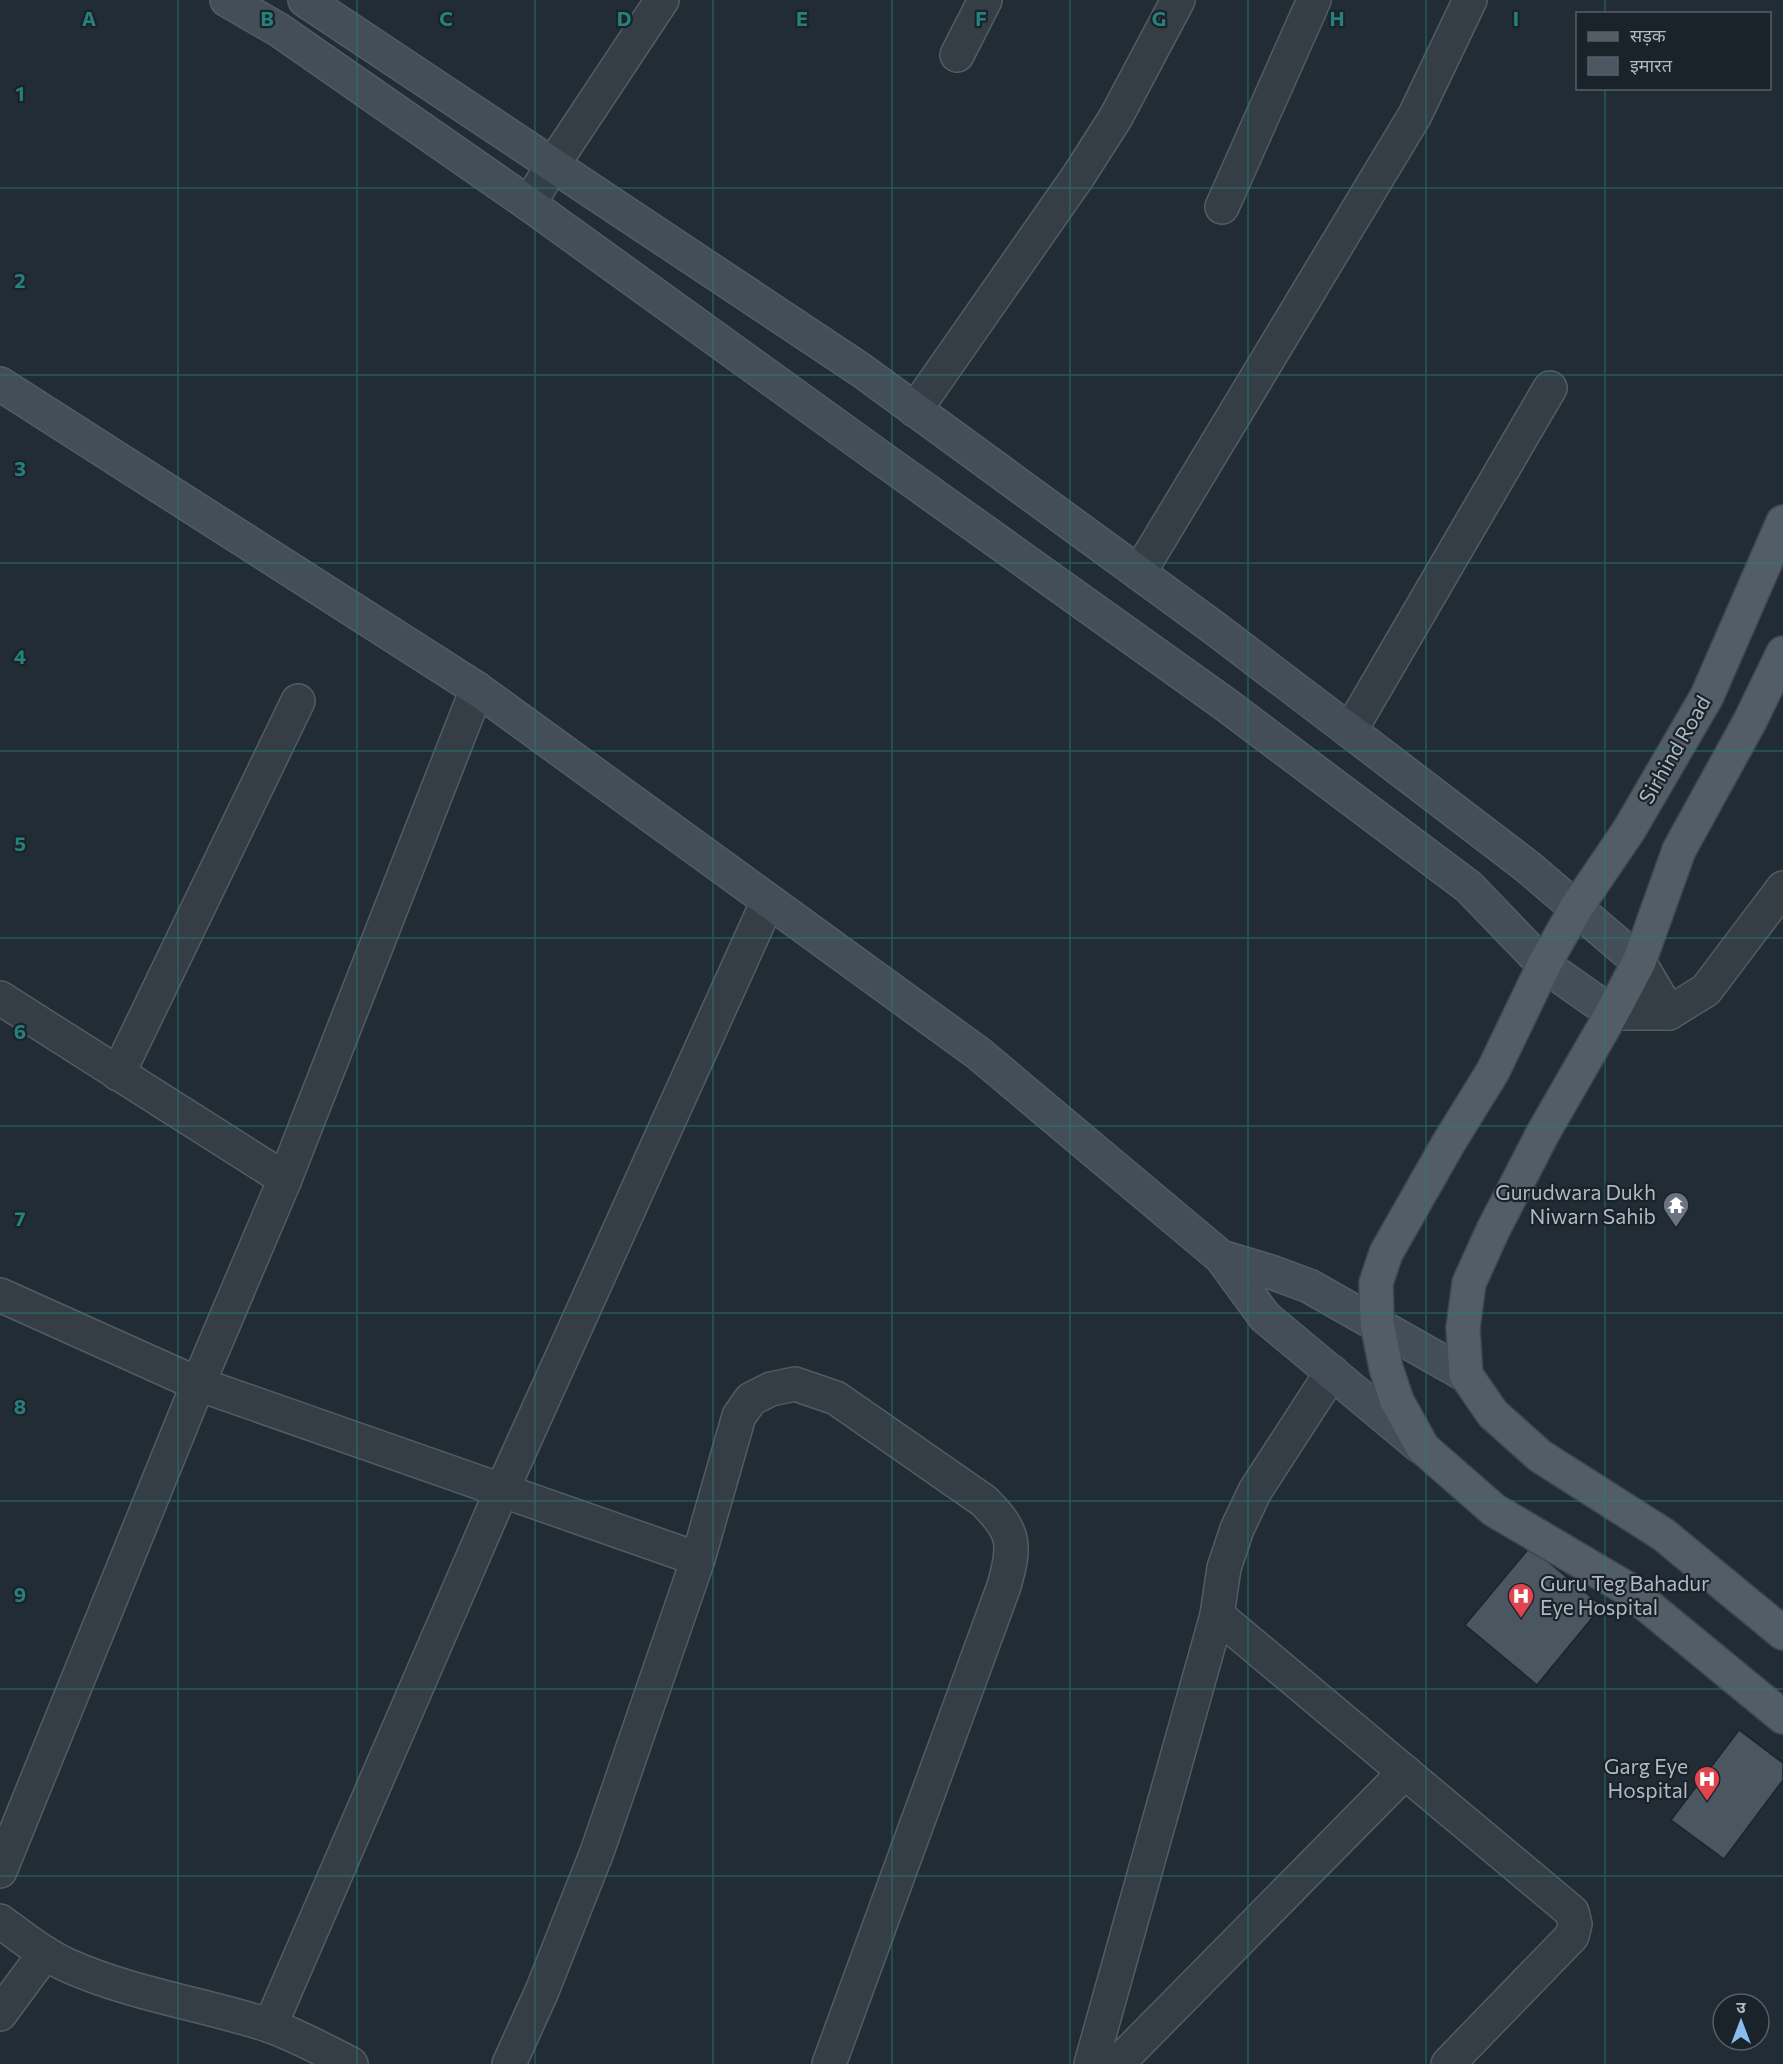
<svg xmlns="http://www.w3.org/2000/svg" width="1783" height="2064" font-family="Commissioner,'Noto Sans Devanagari',sans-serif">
<rect width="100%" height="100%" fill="#222c34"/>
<g fill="#4a5760" stroke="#1c252c" stroke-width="1.5">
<path d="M1530,1547l72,59 -65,79 -72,-60z"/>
<path d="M1739,1730l44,33v17l-59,79 -53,-39z"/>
</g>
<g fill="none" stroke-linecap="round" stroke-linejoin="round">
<g stroke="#525c63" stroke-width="36">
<g id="street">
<path d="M957,55l28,-55"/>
<path d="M529,204l23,-38 110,-166"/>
<path d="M1222,207l92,-207"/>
<path d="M915,410l164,-235 37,-58 62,-117"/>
<path d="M1139,573l276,-458 55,-115"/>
<path d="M1350,731l200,-343"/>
<path d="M1639,962l30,51"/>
<path d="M0,998l285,181"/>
<path d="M1612,1013h57l37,-23 77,-102"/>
<path d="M118,1074l180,-373"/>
<path d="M0,1295l198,89 500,175"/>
<path d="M1217,1615l7,-47 13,-39 18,-38 77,-119"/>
<path d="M0,1871l198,-487 87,-205 192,-490"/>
<path d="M0,1921c22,16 44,34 69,45 63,28 133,38 199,59 28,10 56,25 83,39"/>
<path d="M0,2014l45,-61"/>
<path d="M270,2026l232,-536 266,-589"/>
<path d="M509,2064l33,-73 55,-139 101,-293 41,-143 12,-17 20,-10 24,-5 41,14 148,103c31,31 32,43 20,85l-175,478"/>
<path d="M1091,2064l126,-449 355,297 3,12 -3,12 -124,128"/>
<path d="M1117,2064l288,-292"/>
</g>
</g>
<g stroke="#525c63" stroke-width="36">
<g id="secondary">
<path d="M227,0l52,30 250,174 345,249 351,251 244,183 75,78 68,48"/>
<path d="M305,0l556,370 352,257 137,104 178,136 111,95"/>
<path d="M0,384l477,305 501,364 243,204 44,60 156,130"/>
<path d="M1221,1257l53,16 35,13 157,89"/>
</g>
</g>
<g stroke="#3e474f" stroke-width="36">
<g id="primary">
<path d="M1783,522l-76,174 -78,134 -53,78 -32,57 -51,106 -45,73 -62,109 -10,30 1,40 9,45 11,33 26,47 71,62 132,78 157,129"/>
<path d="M1783,653l-33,68 -71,129 -40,112 -27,51 -69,120 -50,97 -24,53 -6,45 3,47 27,39 47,42 124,79 119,98"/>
</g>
</g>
<use href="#street" stroke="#353e45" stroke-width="33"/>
<use href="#secondary" stroke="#434e58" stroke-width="33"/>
<use href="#primary" stroke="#535d65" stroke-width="33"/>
</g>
<path fill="none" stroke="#27807b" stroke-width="1.5" stroke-opacity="0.55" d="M178,0v2064M357,0v2064M535,0v2064M713,0v2064M892,0v2064M1070,0v2064M1248,0v2064M1426,0v2064M1605,0v14M1605,88v1976M0,188h1783M0,375h1783M0,563h1783M0,751h1783M0,938h1783M0,1126h1783M0,1313h1783M0,1501h1783M0,1689h1783M0,1876h1783"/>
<defs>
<g id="temple-pin" transform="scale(1.35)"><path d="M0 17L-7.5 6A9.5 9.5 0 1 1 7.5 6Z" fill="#6b7280" stroke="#1a232a"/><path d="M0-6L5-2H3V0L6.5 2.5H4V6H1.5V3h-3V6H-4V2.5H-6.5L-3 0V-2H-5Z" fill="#fff"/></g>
<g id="hospital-pin" transform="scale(1.35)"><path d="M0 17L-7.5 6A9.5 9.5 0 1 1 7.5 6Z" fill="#e0444e" stroke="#1a232a"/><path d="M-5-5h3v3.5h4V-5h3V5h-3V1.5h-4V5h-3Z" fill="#fff"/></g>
</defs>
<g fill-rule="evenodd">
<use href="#temple-pin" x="1676" y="1205"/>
<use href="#hospital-pin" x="1521" y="1596"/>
<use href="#hospital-pin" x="1707" y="1779"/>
</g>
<g text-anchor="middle" stroke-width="4.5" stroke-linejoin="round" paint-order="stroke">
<g font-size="21" fill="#afb9c2" stroke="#1a232a">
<text transform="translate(1675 750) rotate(-60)" y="7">Sirhind Road</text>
</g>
<g font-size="21" fill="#afb9c2" stroke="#1a232a" text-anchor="end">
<text x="1656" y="1200">Gurudwara Dukh<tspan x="1656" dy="24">Niwarn Sahib</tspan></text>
<text x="1540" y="1591" text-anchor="start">Guru Teg Bahadur<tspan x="1540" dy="24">Eye Hospital</tspan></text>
<text x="1688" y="1774">Garg Eye<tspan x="1688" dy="24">Hospital</tspan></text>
</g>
</g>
<g font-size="20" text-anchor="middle" font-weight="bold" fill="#27807b" stroke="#1a232a" stroke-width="4.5" stroke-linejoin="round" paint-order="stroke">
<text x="89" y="26">A</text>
<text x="267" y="26">B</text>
<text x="446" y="26">C</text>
<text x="624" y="26">D</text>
<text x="802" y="26">E</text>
<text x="981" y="26">F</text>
<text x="1159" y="26">G</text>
<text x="1337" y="26">H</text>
<text x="1516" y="26">I</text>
<text x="20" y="101">1</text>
<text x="20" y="288">2</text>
<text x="20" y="476">3</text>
<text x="20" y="664">4</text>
<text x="20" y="851">5</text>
<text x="20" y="1039">6</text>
<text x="20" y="1226">7</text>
<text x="20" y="1414">8</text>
<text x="20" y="1602">9</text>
</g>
<rect x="1576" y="12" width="195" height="78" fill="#1a232a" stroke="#565f67" stroke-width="1.5"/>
<rect x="1588" y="32" width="30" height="9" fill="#535d65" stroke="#565f67" stroke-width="1.5"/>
<text x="1630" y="42" font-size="18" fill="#afb9c2">सड़क</text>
<rect x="1588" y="57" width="30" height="18" fill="#4a5760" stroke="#565f67" stroke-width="1.5"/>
<text x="1630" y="72" font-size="18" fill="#afb9c2">इमारत</text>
<g transform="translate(1741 2022)"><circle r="28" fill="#1a232a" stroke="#565f67" stroke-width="1.5"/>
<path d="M0-4.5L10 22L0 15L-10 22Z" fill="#89bded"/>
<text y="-9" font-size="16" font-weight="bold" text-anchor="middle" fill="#afb9c2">उ</text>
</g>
</svg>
